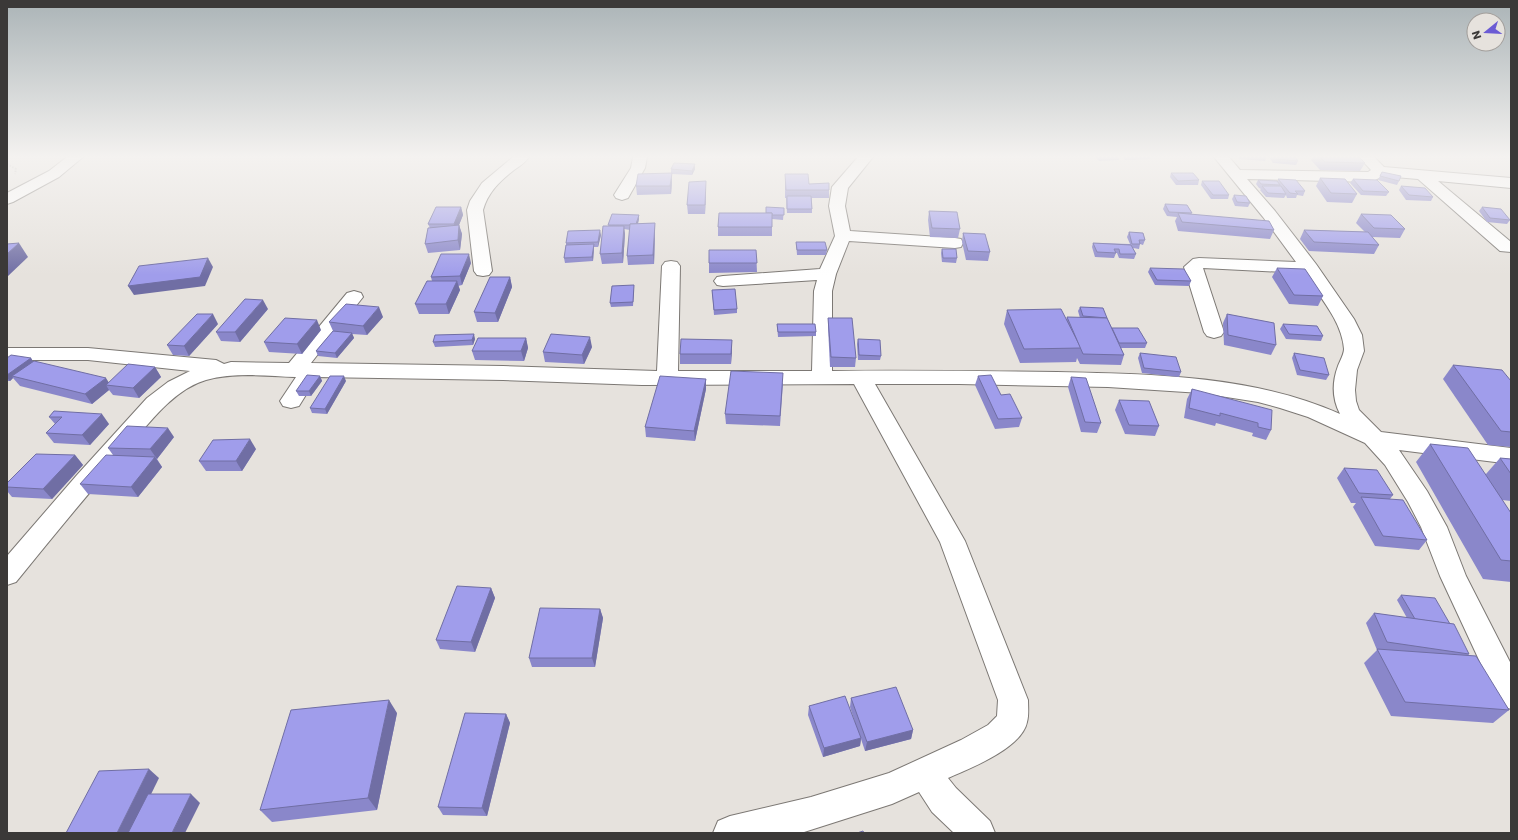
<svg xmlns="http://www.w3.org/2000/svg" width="1518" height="840" font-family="Poppins,sans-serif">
<rect width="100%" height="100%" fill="#e6e2dd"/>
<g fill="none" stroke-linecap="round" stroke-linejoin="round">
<g stroke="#7c7874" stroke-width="2">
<g id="minor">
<path d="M67,157h16l-24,20 -46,25 -6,2v-11l42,-22z"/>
<path d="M513,157h16c-3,5 -9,9 -15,13 -14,11 -26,22 -31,40l9,61 -3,4 -6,1 -6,-1 -3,-4 -7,-61 3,-9 12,-18z"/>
<path d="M633,157h14l-2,11 -17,30 -6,2 -6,-2 -2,-3 17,-27z"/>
<path d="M858,157h15l-25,31 -3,18 5,25 105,7 6,1 2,4 -2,4 -6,1 -106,-7 -13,33 -4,17v80c75,-1 150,0 225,1 94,2 195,3 283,42 -8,-15 -8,-32 -2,-48 2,-5 6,-12 6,-17 -2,-28 -25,-53 -40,-76l-101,-5 21,64 -3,4 -7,2 -7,-2 -3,-4 -20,-65 9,-8 6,-1 97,4 -33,-45 -49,-60h15l11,13 128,2 3,-2 -12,-13h15l10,10 127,11v10l-73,-7 73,61v10l-11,-1 -82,-72 -35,-3 -12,6 -124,-3 28,32 41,53 38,55 8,16 2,16 -7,19 -2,20 1,11 3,9 22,22 130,16v16l-112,-14 28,41 20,36 19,49 45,88v45l-11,-4 -60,-129 -19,-49 -13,-25 -23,-37 -20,-22 -57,-26 -28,-9 -22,-6 -57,-9 -93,-6 -149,-3h-84l90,157 63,159c0,7 1,15 -1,22 -5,26 -56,46 -79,56l8,10 34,33 5,12h-41l-22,-21 -13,-20 -27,12 -91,29h-88l5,-12 12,-5 81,-19 78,-24 72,-33 27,-15 9,-9 1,-16 -58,-158 -86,-158 -212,1 -139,-5 -186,-3 -18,29 -8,2 -8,-2 -3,-5 16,-24c-29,-1 -61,-5 -90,3 -35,10 -62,50 -85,76 -36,41 -70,83 -105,126l-9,3v-29l70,-81 70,-77 21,-16 22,-11 -102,-11h-81v-12h81l128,12 8,4 7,-2 58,1 58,-70 7,-2 7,2 2,4 -52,66 192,3 154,5 5,-105 3,-4 6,-1 6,1 3,4 -2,105h134l2,-80 3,-11 -94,6 -6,-1 -3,-4 3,-4 6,-1 97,-7 15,-33 -6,-30 3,-19z"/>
</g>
</g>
<path stroke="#b2aeaa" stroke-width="2" stroke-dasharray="1.5 1.5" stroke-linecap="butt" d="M7,164l9,5 -1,5"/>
<use href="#minor" fill="#fff" fill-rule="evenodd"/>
</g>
<g fill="#8a87ca">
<path d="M1095,157h24v3l-20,1z"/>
<path d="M1123,157h27v2l-25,1z"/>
<path d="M1238,157h29l-2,4 -26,-2z"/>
<path d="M1269,157h26l3,4 -2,4 -23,-2z"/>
<path d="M1312,157h47l6,6 -5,8 -40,-1 -9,-10z"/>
<path d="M695,164v5l-3,6 -20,-1v8l-1,12 -34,1 -1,-9 35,-13v-4z"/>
<path d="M1382,172l17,9 -2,4 -19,-5z"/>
<path d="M1171,173l28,7 -1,5h-22l-6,-8z"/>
<path d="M785,174l24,10 20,6v8h-17v15h-25l-1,-15h-1z"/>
<path d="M1320,178l37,16 -5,9 -25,-1 -11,-16z"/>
<path d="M1278,179l27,12 -2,5 -6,-1 -1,3h-9l-1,-3 -2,3 -18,-1 -6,-7 1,-1 -2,-1 -3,-4 2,-4 20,1z"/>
<path d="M1353,179l36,13 -3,4 -25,-1 -11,-12z"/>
<path d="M1202,181l27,14 -1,4h-17l-10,-14z"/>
<path d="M1401,186l32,11 -2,4 -25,-1 -7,-10z"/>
<path d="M706,190l-1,24h-17l-1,-9z"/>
<path d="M1234,195l16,8 -2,4 -13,-1 -3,-7z"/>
<path d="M1165,204l27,9 -1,1 83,16 -4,9 -92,-8 -3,-10 2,-4 -10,-1 -4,-7z"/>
<path d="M461,207l2,8 -4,10 3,9 -2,16 -32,3 -3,-9 5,-16 -2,-4z"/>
<path d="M1482,207l28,13 -3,4 -20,-2 -8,-11z"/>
<path d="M784,208l-1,12 -11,-1v17h-54v-9z"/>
<path d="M929,211l31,18 -2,9 -28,-1 -2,-17z"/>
<path d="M1361,214l44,15 -5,9 -28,-1 7,8 -5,9 -65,-3 -9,-12 4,-9 61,2 -9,-9z"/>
<path d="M639,215v4l-1,5 17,-1v9l-1,32 -26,1 -1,-9 3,-26 -6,-1 1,5 -2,29 -21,1 -2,-10 9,-28 -1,-1z"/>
<path d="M1129,232l16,8 -2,5 -3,-1 -1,5 -6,-1 3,6 -2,5 -15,-1 -2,-5h-1l-2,5 -19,-1 -3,-10 1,-4 37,1 -3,-7z"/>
<path d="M963,233l27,19 -2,9 -22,-1 -4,-18z"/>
<path d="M601,235l-3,12h-4l-1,14 -28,2 -1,-5 2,-13v-2z"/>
<path d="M796,242l31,8 -1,5h-29z"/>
<path d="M942,249l15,9 -1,5 -14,-1 -1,-9z"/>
<path d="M756,250l1,22 -48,1v-10z"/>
<path d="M471,263l-9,22 -4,1 2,4 -11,24h-30l-4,-10 17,-23 -1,-4z"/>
<path d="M1150,268l41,13 -2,5 -34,-1 -7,-13z"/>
<path d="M1277,268l46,28 -5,10 -29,-2 -17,-27z"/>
<path d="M510,277l2,10 -14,35h-21l-3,-10z"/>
<path d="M634,290l-1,16 -22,1 -1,-4z"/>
<path d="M712,290l25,19v4l-23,2z"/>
<path d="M1080,307l27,11 5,10 35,15 -2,5h-24l3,7 -3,10 -41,-1 -3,-6 -1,4 -56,1 -16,-39 3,-14 59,10 1,-3 13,1 -2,-7z"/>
<path d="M268,309l-28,33 -19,-1 -5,-9z"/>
<path d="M1227,314l49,31 -5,10 -47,-10 -1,-22z"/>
<path d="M383,317l-16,18 -15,-1 2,4 -17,20 -19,-2 -2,-5 17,-20 -4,-9z"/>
<path d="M828,318l28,40 -1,9h-25l-2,-40z"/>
<path d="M218,324l-29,32 -16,-1 -6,-10z"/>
<path d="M777,324l39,8v4l-38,1z"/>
<path d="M1283,324l40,12 -2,5 -35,-2 -6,-10z"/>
<path d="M321,330l-19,24 -33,-2 -5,-10z"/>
<path d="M526,338l2,10 -4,13 -49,-1 -3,-9z"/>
<path d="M475,339l-2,6 -38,2 -2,-5z"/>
<path d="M858,339l23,17 -1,4h-22l-1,-16z"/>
<path d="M592,347l-8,17 -39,-2 -2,-10z"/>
<path d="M732,349l-1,15h-51v-10z"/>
<path d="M1140,353l41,19 -2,5 -37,-4 -4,-15z"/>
<path d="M1294,353l35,22 -3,5 -29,-5 -5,-17z"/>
<path d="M7,357l1,1h23l2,4 76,21 46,-16 6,10 -22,21 -26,-3 -4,-5 -17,14 -72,-18 -7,-8 -3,3h-3z"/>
<path d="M1453,365l58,16v66l-23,-2 -45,-66z"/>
<path d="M320,376l2,5 -11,15h-12l-3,-5z"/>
<path d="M978,376l23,19 21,23 -3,9 -24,2 -20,-44z"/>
<path d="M1071,377l30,46 -4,10 -16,-1 -13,-45z"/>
<path d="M706,379v10l-11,52 -49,-4 -1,-10z"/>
<path d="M346,381l-19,33 -15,-1 -2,-5z"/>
<path d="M783,383l-3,43 -54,-2 -1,-10z"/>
<path d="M1192,389l79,41 -5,10 -14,-4 1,-3 -37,-10 -1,3 -31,-8 3,-19z"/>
<path d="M1119,400l40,26 -4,10 -30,-2 -10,-24z"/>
<path d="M54,411l55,13 -19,21 -36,-2 -8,-10 9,-9 -6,-7z"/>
<path d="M174,437l-17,22 5,8 -24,30 -50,-3 -8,-10 33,-29 -5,-7z"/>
<path d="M1430,444l56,30 14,-16 10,1 1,-1v43l-9,-1 9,13v69l-28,-3 -67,-117z"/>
<path d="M256,449l-14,22h-36l-7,-10z"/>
<path d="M75,455l8,10 -31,34 -40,-2 -5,-6v-8z"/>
<path d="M1344,468l49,27 -3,4 37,41 -8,10 -44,-4 -22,-39 3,-4h-5l-14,-25z"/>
<path d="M491,588l4,10 -20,54 -35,-3 -4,-9z"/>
<path d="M1401,595l49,29 19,30 -1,1 41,55 -16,13 -102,-7 -27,-53 13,-13 -11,-27 8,-10 33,5 -10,-18z"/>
<path d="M600,609l3,9 -8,49h-63l-3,-9z"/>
<path d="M851,698l62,32 -2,9 -46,12 -4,-12 -1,7 -37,11 -15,-42 1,-9 46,16 -5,-15z"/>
<path d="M397,713l-20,97 -105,12 -12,-12z"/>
<path d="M506,714l4,9 -23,93 -44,-1 -5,-8z"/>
</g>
<g fill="#706ea4">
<path d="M695,164v5l-3,6v-4z"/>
<path d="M672,173v9l-1,12 -1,-8z"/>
<path d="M706,181v9l-1,24v-9z"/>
<path d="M461,207l2,8 -4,10 3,9 -2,16 -6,-26z"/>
<path d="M639,215v4l-3,11v-5z"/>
<path d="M655,223v9l-1,32 -1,-9z"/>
<path d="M624,226l1,8 -2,29 -1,-10z"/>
<path d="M600,230l1,5 -3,12v-5z"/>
<path d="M19,243l9,14 -21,20v-23z"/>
<path d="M594,244v4l-1,13 -1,-4z"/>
<path d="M469,254l2,9 -9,22 -2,-9z"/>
<path d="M208,258l5,9 -8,19 -71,9 -6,-9z"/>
<path d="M510,277l2,10 -14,35 -3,-9z"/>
<path d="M457,281l3,9 -11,24 -3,-10z"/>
<path d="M263,300l5,9 -28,33 -5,-10z"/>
<path d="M379,307l4,10 -16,18 -4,-9z"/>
<path d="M213,314l5,10 -29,32 -5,-10z"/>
<path d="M317,320l4,10 -19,24 -5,-10z"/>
<path d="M352,333l2,5 -17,20 -2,-5z"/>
<path d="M474,334l1,5 -2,6 -1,-5z"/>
<path d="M590,337l2,10 -8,17 -2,-9z"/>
<path d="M526,338l2,10 -4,13 -3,-10z"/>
<path d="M732,340v9l-1,15v-10z"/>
<path d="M31,358l3,5 -22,13 1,2 -3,3 -3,-3v-3z"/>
<path d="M155,367l6,10 -22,21 -6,-10z"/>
<path d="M320,376l2,5 -11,15 -2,-5z"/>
<path d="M344,376l2,5 -19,33 -2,-5z"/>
<path d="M106,378l5,8 -5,-1 3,5 -17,14 -7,-10z"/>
<path d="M706,379v10l-11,52 -1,-10z"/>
<path d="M102,414l7,10 -19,21 -8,-10z"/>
<path d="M168,428l6,9 -17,22 -7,-10z"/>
<path d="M250,439l6,10 -14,22 -6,-10z"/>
<path d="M75,455l8,10 -31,34 -9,-10z"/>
<path d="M155,457l7,10 -24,30 -7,-10z"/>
<path d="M491,588l4,10 -20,54 -4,-10z"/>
<path d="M600,609l3,9 -8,49 -3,-9z"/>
<path d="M389,700l8,13 -20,97 -9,-12z"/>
<path d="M506,714l4,9 -23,93 -5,-8z"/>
<path d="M913,730l-2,9 -46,12 2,-9z"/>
<path d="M861,738l-1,8 -37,11 1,-9z"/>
<path d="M149,769l10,9 -27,55h-15z"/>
<path d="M191,794l9,9 -15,30h-13z"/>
</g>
<g fill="#a09deb" stroke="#706ea4">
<path d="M1274,157h21l3,4 -23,-2z"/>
<path d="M1320,157h39l6,6 -40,-1z"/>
<path d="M674,163l21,1 -3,7 -21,-2z"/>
<path d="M1382,172l19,4 -2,5 -19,-5z"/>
<path d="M672,173l-2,13h-34l2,-12z"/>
<path d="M1171,173h22l6,7 -21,1z"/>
<path d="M785,174h23l1,10 20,-1v7h-43z"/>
<path d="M1320,178l25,1 12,15 -26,-1z"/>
<path d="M1278,179l18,1 9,11h-10l3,3 -8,-1z"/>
<path d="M1353,179l24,1 12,12 -26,-1z"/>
<path d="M1258,180l19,1 3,4 -19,-1z"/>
<path d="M706,181l-1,24h-18l2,-23z"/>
<path d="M1202,181h17l10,14h-16z"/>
<path d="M1262,186h19l5,8 -18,-1z"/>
<path d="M1401,186l24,2 8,9 -24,-2z"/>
<path d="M1234,195l12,1 4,7 -13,-1z"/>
<path d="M787,196h24l1,13h-25z"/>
<path d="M1165,204l22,1 5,8 -23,-1z"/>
<path d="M436,207h25l-7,17h-26z"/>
<path d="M766,207l18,1v7h-12v-2h-6z"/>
<path d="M1482,207l19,2 9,11 -20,-2z"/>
<path d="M929,211l28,1 3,17 -28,-1z"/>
<path d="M719,213h53v14h-54z"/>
<path d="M1178,213l91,8 5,9 -92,-8z"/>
<path d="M612,214l27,1 -3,9h-6v1h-22z"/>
<path d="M1361,214l30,1 14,14 -31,-1z"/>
<path d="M655,223l-2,32 -26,1 3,-32z"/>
<path d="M459,225l-1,15 -33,4 3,-16z"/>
<path d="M603,226h21l-2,27 -22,1z"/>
<path d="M600,230l-2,12 -32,1 2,-12z"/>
<path d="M1304,230l64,2 11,13 -65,-3z"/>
<path d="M1129,232l14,1 2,7h-6l1,4h-8z"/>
<path d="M963,233l22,1 5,18 -22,-1z"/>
<path d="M796,242h29l2,8h-30z"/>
<path d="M19,243l-12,11v-10z"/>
<path d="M1093,243l38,2 5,9h-16l-1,-5h-5l2,4 -19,-1z"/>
<path d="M594,244l-2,13 -28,1 2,-13z"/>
<path d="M942,249h14l1,9h-14z"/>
<path d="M709,250h47l1,13h-48z"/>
<path d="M441,254h28l-9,22 -29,1z"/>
<path d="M208,258l-8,19 -72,9 11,-20z"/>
<path d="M1150,268l34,1 7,12 -34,-1z"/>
<path d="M1277,268l28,1 18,27 -29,-1z"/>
<path d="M490,277h20l-15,36 -21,-1z"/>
<path d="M427,281h30l-11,23h-31z"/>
<path d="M634,285l-1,17 -23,1 2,-17z"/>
<path d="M735,289l2,20 -23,1 -2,-20z"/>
<path d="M245,299l18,1 -28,32h-19z"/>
<path d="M346,304l33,3 -16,19 -34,-4z"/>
<path d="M1080,307l23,1 4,10 -24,-2z"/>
<path d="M1061,309l20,39 -57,1 -17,-39z"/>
<path d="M197,314h16l-29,32 -17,-1z"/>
<path d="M1227,314l47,9 2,22 -48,-10z"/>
<path d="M1067,317l40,1 17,37 -41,-1z"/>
<path d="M285,318l32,2 -20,24 -33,-2z"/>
<path d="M828,318h24l4,40 -25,-1z"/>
<path d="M777,324h38l1,8h-38z"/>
<path d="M1283,324l34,2 6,10 -34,-2z"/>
<path d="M1112,328h26l9,15h-28z"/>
<path d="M333,331l19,2 -17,20 -19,-2z"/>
<path d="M474,334l-2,6 -39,2 2,-7z"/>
<path d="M551,334l39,3 -8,18 -39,-3z"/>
<path d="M478,338h48l-5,13h-49z"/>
<path d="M681,339l51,1 -1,14h-51z"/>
<path d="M858,339l22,1 1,16 -22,-1z"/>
<path d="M1140,353l36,4 5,15 -37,-4z"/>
<path d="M1294,353l30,5 5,17 -29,-5z"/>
<path d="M11,355l20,3 -24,17v-17z"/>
<path d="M34,361l72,17 -21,16 -73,-18z"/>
<path d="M128,364l27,3 -22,21 -27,-3z"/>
<path d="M1453,365l49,5 9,11v51l-10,-1z"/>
<path d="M731,371l52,2 -3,43 -55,-2z"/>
<path d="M307,375l13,1 -11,15h-13z"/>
<path d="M991,375l10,20 9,-1 12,24 -24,1 -20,-43z"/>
<path d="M330,376h14l-19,33 -15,-1z"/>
<path d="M660,376l46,3 -12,52 -49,-4z"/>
<path d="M1071,377l15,1 15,45 -16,-1z"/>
<path d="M1192,389l80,21 -1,20 -13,-3v-4l-38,-10v3l-31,-8z"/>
<path d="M1119,400l30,1 10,25 -30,-1z"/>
<path d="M54,411l48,3 -20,21 -36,-2 16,-16h-13z"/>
<path d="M127,426l41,2 -18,21 -42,-1z"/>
<path d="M250,439l-14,22h-37l14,-21z"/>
<path d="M1430,444l38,4 43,65v48l-10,-1z"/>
<path d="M36,454l39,1 -32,34 -36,-2v-4z"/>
<path d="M106,455l49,2 -24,30 -51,-3z"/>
<path d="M1500,458l11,1v15z"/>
<path d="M1344,468l33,2 16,25 -34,-2z"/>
<path d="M1361,497l42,3 24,40 -44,-4z"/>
<path d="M457,586l34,2 -20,54 -35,-2z"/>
<path d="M1401,595l34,3 15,26 -35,-5z"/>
<path d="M540,608l60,1 -8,49h-63z"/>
<path d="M1374,613l80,11 15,30 -82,-12z"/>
<path d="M1377,649l99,7 33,54 -104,-8z"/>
<path d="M896,687l17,43 -46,12 -16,-44z"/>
<path d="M845,696l16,42 -37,10 -15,-42z"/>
<path d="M389,700l-21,98 -108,12 31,-100z"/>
<path d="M465,713l41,1 -24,94 -44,-1z"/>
<path d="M149,769l-32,64h-51l33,-62z"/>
<path d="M148,794h43l-19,39h-44z"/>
<path d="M863,831l1,2h-7z"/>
</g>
<linearGradient id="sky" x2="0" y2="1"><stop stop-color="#abb4b7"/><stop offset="0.57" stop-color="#f4f2f0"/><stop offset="1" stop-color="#f4f2f0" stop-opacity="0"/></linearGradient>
<rect width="1518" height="275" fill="url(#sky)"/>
<rect width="1518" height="840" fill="none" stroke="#3b3938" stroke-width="16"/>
<g transform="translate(1486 32) rotate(252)"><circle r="19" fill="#e6e2dd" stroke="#a29e9b"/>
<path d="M0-3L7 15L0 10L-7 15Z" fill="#6b5bd4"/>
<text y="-6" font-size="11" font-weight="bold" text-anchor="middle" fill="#3b3938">N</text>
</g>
</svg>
